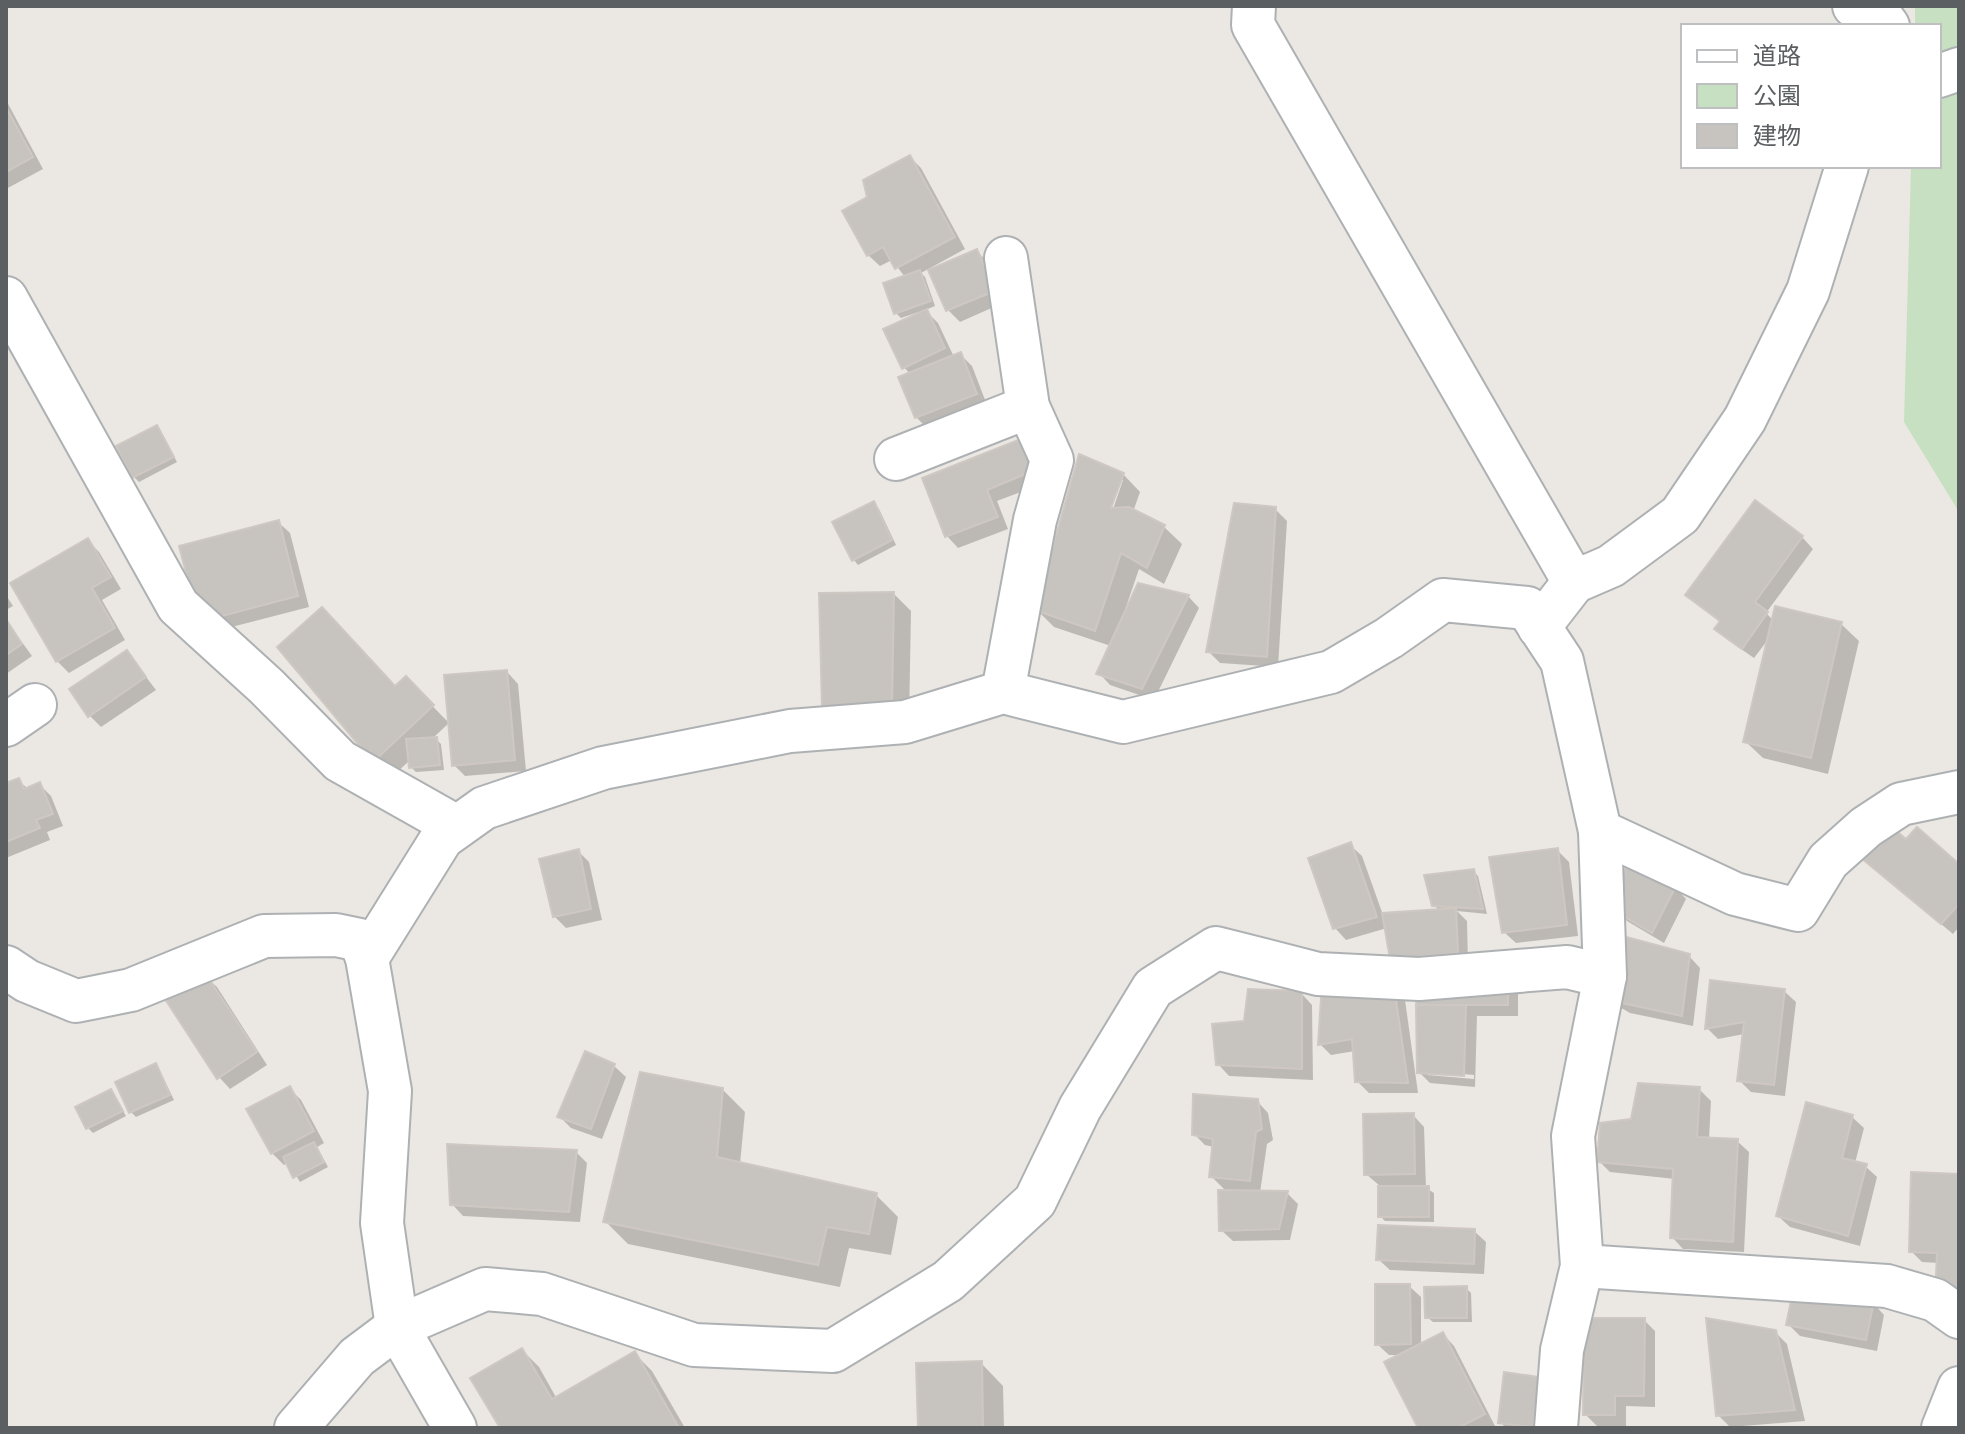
<svg xmlns="http://www.w3.org/2000/svg" width="1965" height="1434" font-family="Montserrat,'Noto Sans JP',sans-serif">
<rect width="100%" height="100%" fill="#ebe8e3"/>
<path fill="#c8e0c2" d="M1915,6h44v506l-55,-90 7,-256h28v-140h-24z"/>
<g fill="#0003" fill-rule="evenodd">
<path d="M6,100l37,69 -37,20z"/>
<path d="M910,157l11,11 44,81 -44,24 4,4 10,29 -10,4 13,13 16,34 6,-3 12,12 15,39 -59,24 -12,-12 -6,-43 -6,-7 16,-52 -1,-3 -18,6 -5,-5 9,-36 -13,-17 -12,6 -12,-11 2,-57z"/>
<path d="M977,251l11,12 17,39 -45,20 -12,-12 -17,-39z"/>
<path d="M157,427l20,35 -38,20 -5,-5z"/>
<path d="M1032,453l12,30 -47,18 11,28 -50,19 -11,-12 -23,-57z"/>
<path d="M1081,457l42,17 17,18 -7,20 31,15 18,17 -18,40 -25,-15 -14,41 2,1 12,-25 49,10 11,12 -45,92 -44,-15 -11,-12 12,-27 -57,-19 -17,-17zM1119,480h4l-13,38 -4,-2z"/>
<path d="M873,504l6,5 17,36 -38,20 -5,-6z"/>
<path d="M1275,509l12,12 -9,146 -58,-4 -12,-12z"/>
<path d="M278,522l12,11 19,74 -97,25 -11,-11z"/>
<path d="M1802,537l11,12 -47,64 7,7 68,4 18,17 -31,133 -65,-16 -18,-17 25,-104 -16,21 -26,-18 -11,-12 4,-5 -33,-28z"/>
<path d="M88,541l11,11 22,37 -19,11 23,40 -56,33 -12,-12z"/>
<path d="M894,594l17,17 -2,111 -67,3z"/>
<path d="M6,595l7,11 -7,4z"/>
<path d="M6,620l26,36 -26,18z"/>
<path d="M127,652l29,38 -55,37 -11,-11z"/>
<path d="M507,672l11,12 8,87 -61,5 -11,-11z"/>
<path d="M406,679l43,44 -15,14 7,7 3,26 -28,2 -5,-5 -1,-7 -18,17 -17,-17 21,-72z"/>
<path d="M18,780l10,9 11,-5 12,12 12,30 -16,6 3,8 -44,18v-73z"/>
<path d="M1906,842l53,25v60l-6,7 -79,-66z"/>
<path d="M1350,845l12,11 21,59 57,-4 -6,-6 39,-34 5,5 9,38 -30,-3 10,10 1,43 -65,6 -16,-42 -41,12 -11,-12z"/>
<path d="M1557,850l12,12 9,74 -62,7 -12,-11z"/>
<path d="M578,851l11,11 13,58 -36,8 -12,-12z"/>
<path d="M1675,887l11,12 -22,44 -37,-22 -11,-12z"/>
<path d="M1689,956l11,12 -7,58 -63,-13 -14,-8z"/>
<path d="M205,976l12,11 50,78 -37,24 -11,-12z"/>
<path d="M1421,981l97,5v30h-41l-2,71 -45,-4 -11,-11zM1428,1071l46,4v4l-46,-4z"/>
<path d="M1393,988l12,12 13,93h-49l-12,-12 -2,-30 -24,4 -11,-11z"/>
<path d="M1784,991l12,11 -11,94 -34,-4 -12,-12 5,-46 -26,5 -11,-11z"/>
<path d="M1301,993l11,12 1,75 -84,-4 -11,-12 27,-42z"/>
<path d="M155,1066l5,5 14,29 -38,17 -5,-5z"/>
<path d="M614,1066l12,11 -24,62 -31,-11 -12,-12z"/>
<path d="M289,1088l12,12 23,43 -7,4 11,20 -28,15 -12,-20 -4,3 -12,-12z"/>
<path d="M1699,1089l12,12 -2,38 28,2 12,11 -5,100 -61,-3 -11,-12 3,-58 -65,-7 -11,-11 34,-40z"/>
<path d="M723,1090l22,22 -5,52 136,31 22,22 -7,38 -42,-7 -9,39 -212,-43 -23,-23z"/>
<path d="M111,1091l15,25 -33,17 -5,-5z"/>
<path d="M1257,1101l11,12 5,27 -6,4 -7,49h27l11,11 -8,36 -57,1 -12,-11 6,-38 -15,-15 2,-30 -9,-2 -11,-11z"/>
<path d="M1413,1115l11,12 2,61 8,5v29l-49,-1 -5,-5v-30l-14,-12z"/>
<path d="M1852,1117l12,11 -9,35 10,3 12,11 -17,69 -70,-19 -12,-11z"/>
<path d="M576,1152l11,11 -7,59 -117,-6 -11,-12z"/>
<path d="M1959,1176l-20,87 -17,-1 -11,-11z"/>
<path d="M1474,1231l12,11 -2,32 -94,-4 -12,-11z"/>
<path d="M1409,1286l12,11v48l22,-11 11,12 41,80 -4,2h-71l-18,-73h-13l-12,-11z"/>
<path d="M1466,1288l5,5 1,29h-39l-6,-5z"/>
<path d="M1873,1303l11,12 -7,36 -77,-15 -12,-12z"/>
<path d="M1644,1320l11,11v76l-29,-1v20h-29l-12,-12z"/>
<path d="M1775,1332l12,12 18,77 -75,6 -12,-12z"/>
<path d="M522,1350l17,17 18,32 78,-45 17,17 33,57h-183z"/>
<path d="M981,1363l22,23 1,42h-84z"/>
<path d="M1538,1379l6,5 -6,44 -33,-1 -5,-5z"/>
</g>
<g fill="#c7c3bf" stroke="#cfc8c2" stroke-width="2">
<path d="M6,107l27,50 -27,15z"/>
<path d="M910,155l45,82 -60,32 -12,-22 -16,9 -25,-45 25,-14 -4,-17z"/>
<path d="M977,249l18,42 -49,20 -18,-41z"/>
<path d="M920,270l11,31 -37,13 -11,-31z"/>
<path d="M927,309l18,39 -43,21 -19,-40z"/>
<path d="M961,352l16,42 -62,24 -17,-41z"/>
<path d="M157,425l17,32 -42,21 -16,-32z"/>
<path d="M1021,439l12,32 -46,19 11,27 -53,20 -23,-59z"/>
<path d="M1079,454l45,19 -13,35 18,-1 36,18 -18,43 -26,-15 -26,78 -60,-21z"/>
<path d="M1755,500l48,36 -48,66 13,10 -26,37 -28,-20 6,-8 -35,-26z"/>
<path d="M874,501l18,39 -40,21 -20,-39z"/>
<path d="M1234,503l42,4 -9,150 -61,-5z"/>
<path d="M279,520l19,76 -99,26 -20,-76z"/>
<path d="M88,538l23,39 -19,11 23,40 -59,34 -46,-79z"/>
<path d="M1138,583l51,12 -47,94 -46,-15z"/>
<path d="M894,592l-2,113 -70,3 -3,-115z"/>
<path d="M1775,606l67,16 -31,136 -68,-16z"/>
<path d="M322,607l73,79 11,-10 28,29 -61,57 -96,-115z"/>
<path d="M6,619l16,25 -16,11z"/>
<path d="M127,650l19,27 -58,40 -19,-28z"/>
<path d="M507,670l8,90 -63,6 -8,-91z"/>
<path d="M437,737l3,28 -31,3 -3,-29z"/>
<path d="M19,778l5,11 16,-7 13,32 -17,6 4,8 -34,14v-59z"/>
<path d="M1887,823l19,16 11,-12 42,37v40l-18,20 -81,-67z"/>
<path d="M1351,842l26,75 -44,12 -25,-71z"/>
<path d="M1558,848l9,77 -65,8 -13,-76z"/>
<path d="M579,849l12,60 -38,8 -14,-58z"/>
<path d="M1626,866l50,20 -24,47 -39,-23z"/>
<path d="M1474,869l9,40 -51,-3 -8,-31z"/>
<path d="M1456,908l2,45 -68,6 -8,-46z"/>
<path d="M1604,931l86,23 -8,62 -65,-14z"/>
<path d="M205,973l52,79 -40,27 -52,-80z"/>
<path d="M1508,973v32h-92l3,-26z"/>
<path d="M1710,980l75,9 -11,96 -37,-4 7,-59 -39,7z"/>
<path d="M1322,983l72,3 14,97 -53,-1 -3,-43 -34,6z"/>
<path d="M1248,989l54,2v78l-86,-4 -4,-41 32,-3z"/>
<path d="M1416,1005h50l-2,71 -47,-3z"/>
<path d="M585,1051l30,13 -24,65 -34,-12z"/>
<path d="M156,1063l14,32 -41,18 -14,-31z"/>
<path d="M640,1072l83,16 -6,69 160,36 -8,41 -42,-7 -9,38 -215,-43z"/>
<path d="M1638,1083l62,4 -3,50 41,2 -5,103 -63,-4 3,-69 -76,-7 3,-39 31,-4z"/>
<path d="M290,1086l24,45 -43,23 -25,-45z"/>
<path d="M111,1089l12,22 -37,18 -11,-22z"/>
<path d="M1193,1094l65,5 4,30 -6,3 -6,49 -41,-4 4,-38 -21,-4z"/>
<path d="M1806,1102l47,13 -11,43 25,6 -19,72 -72,-20z"/>
<path d="M1414,1113l1,61 -51,1 -1,-61z"/>
<path d="M314,1142l10,20 -31,16 -10,-21z"/>
<path d="M447,1144l130,6 -8,62 -119,-7z"/>
<path d="M1911,1172l48,2v127l-24,-1 2,-47 -28,-1z"/>
<rect x="1378" y="1186" width="51" height="31"/>
<path d="M1218,1190l70,1 -9,38 -60,2z"/>
<path d="M1378,1225l97,4 -1,35 -98,-4z"/>
<path d="M1375,1284h35l1,60 -36,1z"/>
<path d="M1467,1286v32h-42l-1,-31z"/>
<path d="M1794,1286l80,15 -8,39 -80,-15z"/>
<path d="M1584,1318h61l-1,78h-29v19h-32z"/>
<path d="M1706,1318l70,12 19,80 -79,6z"/>
<path d="M1443,1332l42,82 -27,14h-40l-34,-66z"/>
<path d="M522,1348l30,51 83,-48 44,77h-179l-30,-50z"/>
<path d="M982,1361l1,67h-65l-2,-65z"/>
<path d="M1504,1372l35,5 -6,50 -35,-4z"/>
</g>
<g fill="none" stroke-linecap="round" stroke-linejoin="round">
<g stroke="#aeb1b3" stroke-width="46">
<g id="minor">
<path d="M1254,6l-1,19 321,557 -35,45"/>
<path d="M1854,6l26,9 8,11"/>
<path d="M1939,76l20,-7"/>
<path d="M6,298l172,308 88,80 74,75 117,66"/>
<path d="M896,459l132,-52"/>
<path d="M1574,582l37,-16 69,-51 65,-96 63,-128 39,-125"/>
<path d="M1003,692l32,-172 17,-60 -24,-53 -22,-149"/>
<path d="M6,725l29,-20"/>
<path d="M1600,831l135,63 63,16 30,-49 38,-34 35,-23 58,-12"/>
<path d="M367,958l75,-120 42,-30 119,-40 187,-37 115,-9 98,-30 120,30 208,-50 58,-34 54,-38 84,8 35,53 38,170 5,145 -32,160 9,130 -20,84 -6,78"/>
<path d="M6,967l21,14 49,20 55,-11 133,-54 72,-1 24,5 7,18 23,133 -8,132 15,104 58,101"/>
<path d="M1582,1266l305,20 48,14 24,17"/>
<path d="M296,1428l61,-71 40,-30 88,-38 57,5 152,51 139,6 115,-70 87,-80 45,-93 73,-120 63,-40 102,26 101,5 148,-12 38,9"/>
<path d="M1943,1428l16,-40"/>
</g>
</g>
<use href="#minor" stroke="#fff" stroke-width="42"/>
</g>
<rect width="1965" height="1434" fill="none" stroke="#5b5f61" stroke-width="16"/>
<rect x="1681" y="24" width="260" height="144" fill="#ffffff" stroke="#bdbfc0" stroke-width="2"/>
<rect x="1697" y="50" width="40" height="12" fill="#ffffff" stroke="#bdbfc0" stroke-width="2"/>
<text x="1753" y="64" font-size="24" fill="#5b5f61">道路</text>
<rect x="1697" y="84" width="40" height="24" fill="#c8e0c2" stroke="#bdbfc0" stroke-width="2"/>
<text x="1753" y="104" font-size="24" fill="#5b5f61">公園</text>
<rect x="1697" y="124" width="40" height="24" fill="#c7c3bf" stroke="#bdbfc0" stroke-width="2"/>
<text x="1753" y="144" font-size="24" fill="#5b5f61">建物</text>
</svg>
